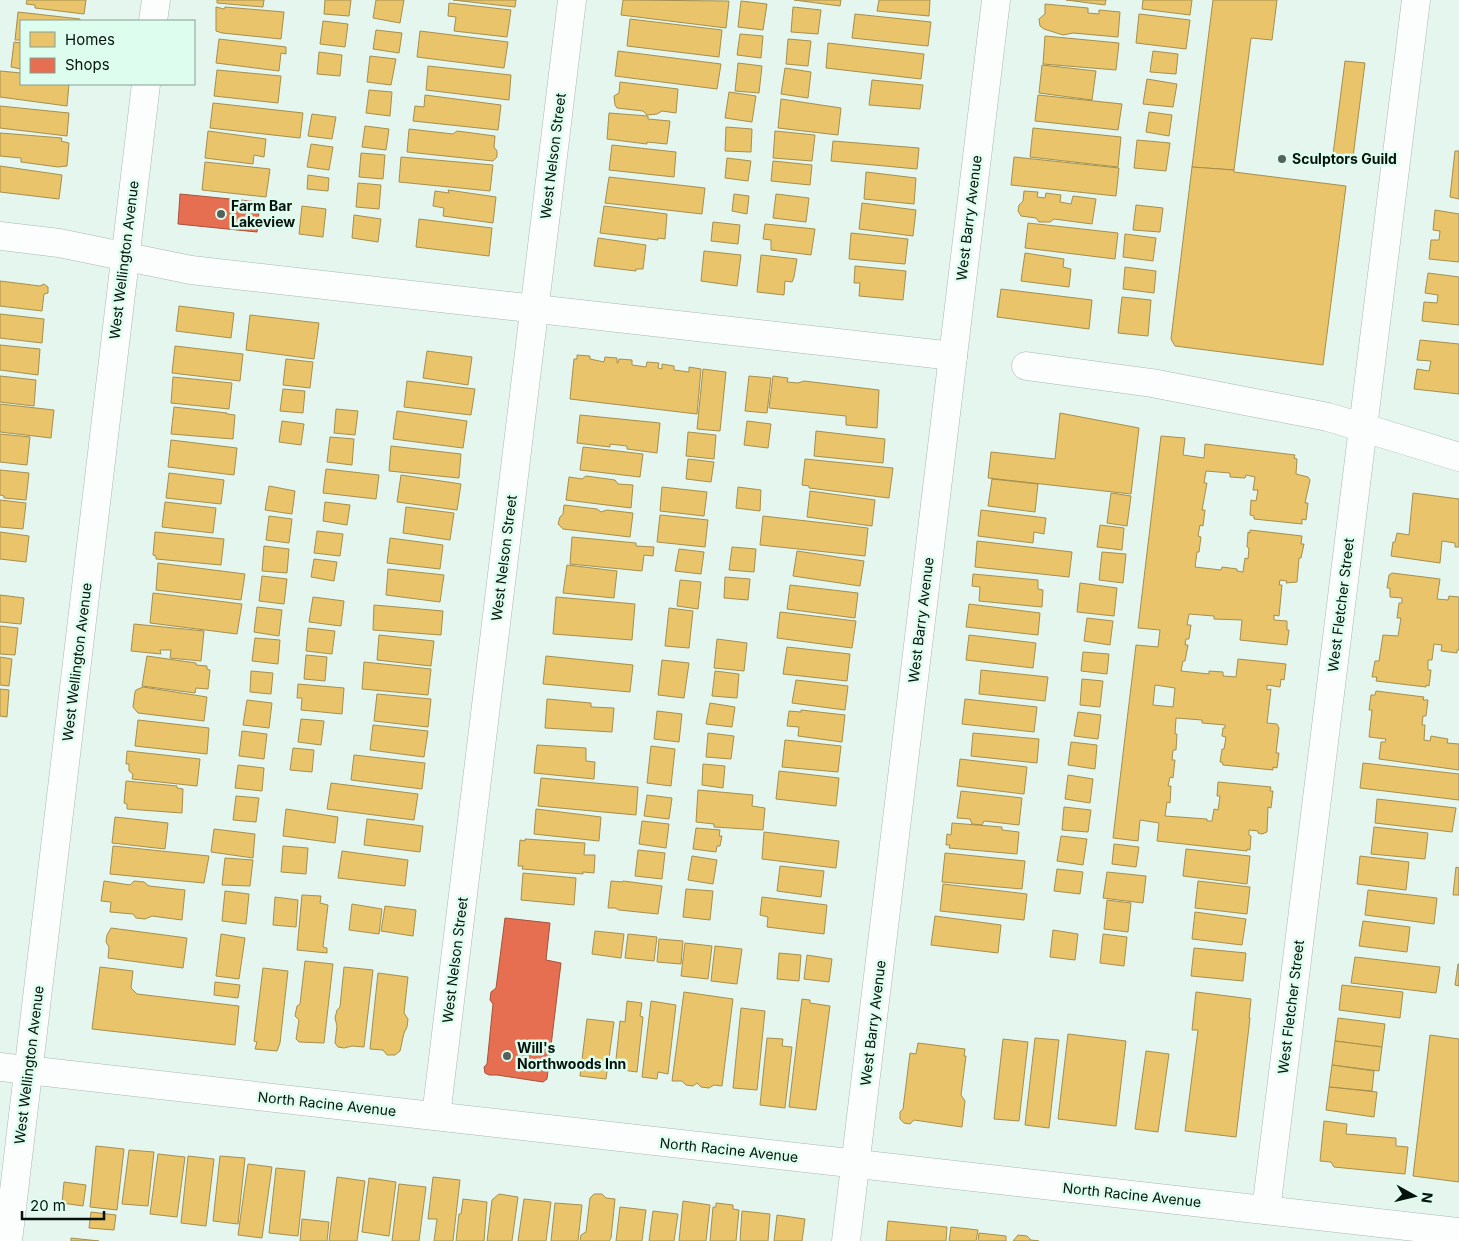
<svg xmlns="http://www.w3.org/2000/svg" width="1459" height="1241" font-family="Inter,sans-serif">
<rect width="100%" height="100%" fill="#e4f6ed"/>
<g fill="#e9c46a" stroke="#a58f4e" fill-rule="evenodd">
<path d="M27,0h59l-2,14 -49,-6v-3l-9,-1z"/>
<path d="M217,0h47l-1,7 -46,-4z"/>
<path d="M325,0h26l-2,16 -25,-2z"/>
<path d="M376,0h28l-4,23 -27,-5z"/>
<path d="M453,0h63l-1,7z"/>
<path d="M623,0l106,1 -3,27 -105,-13z"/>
<path d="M794,0h47l-1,6z"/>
<path d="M879,0h51l-1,16 -52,-5z"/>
<path d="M1066,0h40l-1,5z"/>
<path d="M1143,0h49l-2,15 -48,-6z"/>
<path d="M1213,0h64l-5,40 -21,-2 -17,132 -42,-3z"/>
<path d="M741,1l26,3 -4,26 -25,-3z"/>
<path d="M449,3l62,7 -4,27 -53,-6 2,-14 -8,-1z"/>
<path d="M1045,4l43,4v5l11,1v-4l21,2 -2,25 -45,-4 -10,2 -19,-6 -4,-3 -1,-7 6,-5z"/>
<path d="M216,7l8,2 1,-2 59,5 -3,27 -59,-6 -6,-2z"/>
<path d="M793,7l28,3 -3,24 -27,-2z"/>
<path d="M18,12l62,7v2h-59v19h-6z"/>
<path d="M855,14l76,8 -3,24 -76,-8z"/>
<path d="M1139,14l51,6 -4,29 -50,-6z"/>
<path d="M630,19l92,11 -3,27 -92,-11z"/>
<path d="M323,21l25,3 -3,23 -25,-3z"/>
<path d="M376,30l26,3 -3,20 -26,-4z"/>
<path d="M420,31l88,11 -4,26 -87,-11z"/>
<path d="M740,34l23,2 -2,22 -24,-3z"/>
<path d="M1045,36l74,7 -3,27 -73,-6z"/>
<path d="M219,39l67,8v7l-5,-1 -2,18 -63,-8z"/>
<path d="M788,39l23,2 -3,25 -22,-2z"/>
<path d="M14,42l7,1v26l-10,-2z"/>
<path d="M828,43l96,11 -3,25 -95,-11z"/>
<path d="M618,51l103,13 -4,25 -102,-13z"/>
<path d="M1153,51l25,3 -2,20 -26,-2z"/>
<path d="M319,52l23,3 -2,21 -23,-2z"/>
<path d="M370,56l26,3 -5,26 -24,-3z"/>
<path d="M1345,61l20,2 -13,102 -20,-3z"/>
<path d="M738,63l24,3 -3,27 -24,-2z"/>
<path d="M1042,65l54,6 -4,29 -53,-7z"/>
<path d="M428,66l83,9 -2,25 -83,-10z"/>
<path d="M785,68l26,4 -3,26 -27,-4z"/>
<path d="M217,70l64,6 -3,27 -64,-7z"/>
<path d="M0,71l21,2v11h48l-2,22 -67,-9z"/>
<path d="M1147,79l30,5 -4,23 -30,-3z"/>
<path d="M872,80l51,5 -3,24 -51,-4z"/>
<path d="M620,82l58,7 -2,24 -14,-2 -5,3 -10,1 -4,-4 -26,-3 -2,-3 -1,-9 5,-3z"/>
<path d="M369,90l23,2 -2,24 -24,-3z"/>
<path d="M729,92l27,4 -4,26 -27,-4z"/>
<path d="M425,95l76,10 -3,25 -85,-9 2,-15 9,1z"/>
<path d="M1038,95l84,9 -4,26 -83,-9z"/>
<path d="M781,99l60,9 -3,27 -60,-7z"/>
<path d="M213,103l90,10 -3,25 -90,-10z"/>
<path d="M0,106l69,7 -2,23 -67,-8z"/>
<path d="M1149,112l23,3 -3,21 -23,-4z"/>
<path d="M609,113l39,3v3l22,2 -3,23 -20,-2v2l-40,-5z"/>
<path d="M312,114l24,3 -4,22 -24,-3z"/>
<path d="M365,126l24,3 -3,21 -24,-3z"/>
<path d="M726,127l26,2 -1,23 -26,-1z"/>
<path d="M1033,128l88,9 -3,30 -88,-10z"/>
<path d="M409,129l44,5 4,-3 38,5 -1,11 3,4v6l-4,4 -86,-9z"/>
<path d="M208,131l58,8 -2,18 -10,-2 -1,9 -48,-6z"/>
<path d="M775,131l40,4 -3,26 -39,-3z"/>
<path d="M0,133l62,5 -1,3 8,2 -2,23 -9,1 -37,-5v-4l-21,-2z"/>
<path d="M1137,140l33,3 -4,28 -32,-3z"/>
<path d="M833,141l86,7 -2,21 -86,-8z"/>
<path d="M311,144l22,3 -4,23 -22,-3z"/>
<path d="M612,145l64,7 -2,25 -65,-7z"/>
<path d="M1455,151h4v48l-9,-2z"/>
<path d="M361,153l24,2 -2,24 -24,-2z"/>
<path d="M401,157l92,8 -3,26 -91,-9z"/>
<path d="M1014,157l105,11 -3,28 -105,-11z"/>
<path d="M727,158l24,3 -3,20 -23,-3z"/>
<path d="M773,161l39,4 -2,20 -39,-4z"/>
<path d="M205,162l65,7 -4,28 -64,-7z"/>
<path d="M0,166l62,9 -3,24 -59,-7z"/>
<path d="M1192,167l42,3v2l112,14 -23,179 -148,-19 -4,-7z"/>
<path d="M866,172l50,6 -2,26 -50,-5z"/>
<path d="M308,175l21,3 -1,13 -21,-2z"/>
<path d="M609,177l96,11 -3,26 -97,-11z"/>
<path d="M358,183l23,2 -2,24 -23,-2z"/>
<path d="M448,190l48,7 -3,26 -50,-7 1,-8 -11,-2 2,-15 14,2z"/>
<path d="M1024,191l14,1 -1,5 8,1 1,-5 15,2 -1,7 11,2 2,-8 23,3 -4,25 -38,-5 -4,3h-11l-3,-4 -15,-2 -3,-5 1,-6 4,-4z"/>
<path d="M734,194l15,2 -2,18 -15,-3z"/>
<path d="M776,194l33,4 -3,24 -33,-4z"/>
<path d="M862,203l54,7 -3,26 -54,-7z"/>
<path d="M1136,205l27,3 -3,24 -27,-2z"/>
<path d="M302,206l24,3 -3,28 -24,-3z"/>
<path d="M604,206l63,8 -2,25 -7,-1v2l-58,-7z"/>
<path d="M1435,210l24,4v48l-30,-3 2,-19h8l1,-9 -7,-1z"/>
<path d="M354,215l27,4 -3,23 -26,-4z"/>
<path d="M419,219l73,9 -3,28 -73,-9z"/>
<path d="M713,222l27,3 -2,19 -27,-3z"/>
<path d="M1028,223l90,10 -3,26 -90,-11z"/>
<path d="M765,224l50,5 -4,26 -40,-5v-10l-8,-1z"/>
<path d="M851,233l57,6 -3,25 -56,-5z"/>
<path d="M1125,234l31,4 -3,23 -30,-4z"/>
<path d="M598,238l48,7 -3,24h-7v2l-42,-5z"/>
<path d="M704,251l37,4 -4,31 -36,-5z"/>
<path d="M1025,253l39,6 -1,8 8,2 -2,18 -48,-6z"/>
<path d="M761,255l36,4 -3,18 -2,5 -7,-1 -1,14 -27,-3z"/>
<path d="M855,266l51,5 -3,29 -44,-4 1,-13h-6z"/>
<path d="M1125,267l31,4 -2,22 -31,-4z"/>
<path d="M1428,273l31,4v48l-37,-4 2,-19 13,1 1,-8 -13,-2z"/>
<path d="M0,281l40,5 4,-2 4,3v6l-4,1 -2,17 -42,-5z"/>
<path d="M1001,289l91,11 -3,29 -92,-12z"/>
<path d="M1122,297l29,3 -3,36 -30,-3z"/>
<path d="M179,306l55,7 -3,25 -55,-7z"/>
<path d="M0,314l44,5 -2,24 -42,-5z"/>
<path d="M250,315l69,8 -5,36 -68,-9z"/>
<path d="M1420,340l39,4v50l-45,-5 3,-20 12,2 2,-10 -14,-1z"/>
<path d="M0,345l40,4 -2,26 -38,-5z"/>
<path d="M175,346l68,8 -3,27 -68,-8z"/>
<path d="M427,351l45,6 -4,28 -45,-7z"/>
<path d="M577,355l13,1v3l14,3 1,-5 12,1v5h1l1,-4 13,1v5l14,2 1,-5 12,1 -1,5 4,1v-5l12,2v4l15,2v-5l12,2 -4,45 -127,-15 4,-40h3z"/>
<path d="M286,359l27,3 -3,26 -27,-3z"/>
<path d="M703,369l23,3 -6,59 -23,-2z"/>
<path d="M0,376l36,4 -2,26 -34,-4z"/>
<path d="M749,376l22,2 -4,35 -22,-2z"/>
<path d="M773,376l15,2 -1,4 11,1 6,-2 75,9 -2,38 -31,-3v-9l-77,-8z"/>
<path d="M173,377l59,6 -3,26 -58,-6z"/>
<path d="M407,381l68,8 -4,26 -67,-8z"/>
<path d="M283,389l22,2 -2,22 -23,-2z"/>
<path d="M0,404l54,6 -3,28 -51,-6z"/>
<path d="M174,407l53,6v1l8,1 -2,24 -62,-5z"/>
<path d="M336,409l22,2 -3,24 -21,-2z"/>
<path d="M397,411l70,10 -4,27 -70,-9z"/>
<path d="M1060,413l79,15 -8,66 -143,-16 3,-26 64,7z"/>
<path d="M580,415l80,8 -3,30 -30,-4v-3l-17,-2v3l-33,-4z"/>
<path d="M282,421l22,3 -3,21 -22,-3z"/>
<path d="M747,421l24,3 -3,24 -24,-3z"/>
<path d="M816,431l69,8 -2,24 -69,-7z"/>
<path d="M688,432l28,3 -2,24 -28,-3z"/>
<path d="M0,434l30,3 -3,28 -27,-3z"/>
<path d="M1161,436l24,2 -2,17 21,3 1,-14 90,11 -1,3 3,1 -1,15 12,3 2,3 -5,23h3l-2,17 -4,-1v5l-48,-5v-3l-4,-1 1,-15 5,1 2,-11h-5l2,-13 -9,-2 -1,3 -15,-1v-4l-24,-2 -2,12h3l-5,27h3l-2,16 -3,-1 -2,11 3,1 -2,15h-2l-2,15 26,3 1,-3 15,2v2l6,1 2,-14 3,1 1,-11 -2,-1 1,-15 2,1v-3l52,6 -1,8h3l-3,14h-2l-2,24 -11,1 1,-2 -7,-1 -1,5h3l-3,31 -5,-1v5l13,1v9h2l-2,15 -47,-5 2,-20 -28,-1v-3l-25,-2 -2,11h4l-2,14h-3l-1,6h3l-3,16h-2l-2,10 28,3v-3l14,1v4l13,1 2,-18 48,5 -2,16 -3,-1 -1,8 -13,-2v5l4,-1 -4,34 10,1 2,4 -3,25h3l-2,15 -4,-1v3l-50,-5 -1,-3h-2l2,-13h2l2,-12 -4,-1 1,-8h2v-3l-23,-2v-3l-26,-2 -1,16h2l-1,16h-3l-1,10h3l-2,18 -3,-1 -2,9h3l-1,17 -3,-1 -2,14 42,3v2h5l2,-12 4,1 2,-14h-3l1,-14 53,5 -1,4h3l-2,17 -3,-1 -1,25 -5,2 -4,-1v-2l-9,-1v5l2,1 -1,14 -3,-1v2l-90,-10 2,-18 -19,-3 -2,21 -25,-3 23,-193 22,2 2,-17 -22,-2zM1155,685l20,3 -2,19 -20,-2z"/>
<path d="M330,437l24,2 -2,26 -25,-3z"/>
<path d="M171,440l66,8 -3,27 -66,-8z"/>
<path d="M391,446l70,8 -2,24 -70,-7z"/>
<path d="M583,447l60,7 -3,23 -60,-7z"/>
<path d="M688,459l26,3 -3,20 -25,-3z"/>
<path d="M805,459l88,9 -4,30 -80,-10v-2l-7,-1z"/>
<path d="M326,469l53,6 -3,24 -53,-6z"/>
<path d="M0,470l29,3 -3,27 -22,-2v-2l-4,-1z"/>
<path d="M169,473l55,7 -3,24 -55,-6z"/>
<path d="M401,475l60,9 -4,26 -60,-8z"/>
<path d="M586,476l29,4 3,4 15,1 -2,23 -65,-8 3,-23 13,2z"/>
<path d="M992,479l46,5 -3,28 -47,-6z"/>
<path d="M269,486l26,5 -3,23 -27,-4z"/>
<path d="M662,487l45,5 -3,24 -44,-5z"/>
<path d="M738,487l23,3 -1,21 -24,-3z"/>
<path d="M810,491l65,9 -3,26 -65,-9z"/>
<path d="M1111,493l20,3 -4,30 -20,-3z"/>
<path d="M1413,493l46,6v48h-4v-4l-13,-2 -2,22 -49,-7 2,-14h2l2,-9 12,2z"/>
<path d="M0,500l26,3 -3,26 -23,-2z"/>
<path d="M165,502l51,6 -3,25 -51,-6z"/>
<path d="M325,502l25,3 -3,20 -24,-4z"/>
<path d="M564,505l33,4 4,3 6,-2 26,3 -3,24 -67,-8 -5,-5 2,-7 3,-3z"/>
<path d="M406,507l48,6 -4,27 -47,-7z"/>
<path d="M981,510l65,8 -2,16 -10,-2 -1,11 -55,-7z"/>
<path d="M660,515l48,5 -3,27 -48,-5z"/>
<path d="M269,516l23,3 -3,24 -23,-3z"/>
<path d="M763,516l105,12 -3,28 -105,-11z"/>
<path d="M1100,525l24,3 -2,22 -25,-3z"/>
<path d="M317,531l26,3 -3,22 -26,-3z"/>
<path d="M0,532l29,4 -3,26 -26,-3z"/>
<path d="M155,532l69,7 -3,26 -65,-6v-3l-3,-1z"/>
<path d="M572,537l64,6v3l18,1 -1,9 -9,-1 -2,16 -72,-7z"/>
<path d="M390,538l53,7 -3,24 -53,-6z"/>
<path d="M977,541l95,11 -3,25 -94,-10z"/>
<path d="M264,546l25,3 -2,24 -25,-2z"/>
<path d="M732,547l24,2 -2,23 -25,-2z"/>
<path d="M679,549l25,3 -3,22 -26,-3z"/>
<path d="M797,551l67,10 -4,25 -67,-10z"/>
<path d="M1102,552l24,2 -3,29 -24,-3z"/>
<path d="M314,559l23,3 -3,19 -23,-4z"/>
<path d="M158,563l87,11 -4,26 -85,-10z"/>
<path d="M567,565l50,6 -3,27 -51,-5z"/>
<path d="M388,569l56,6 -4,27 -54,-7z"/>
<path d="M1392,573l48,6 -3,20 11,1 1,-4 10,1v53h-2v3l-16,-2 1,-6 -8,-1 -2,16h-4v10h3l-2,16 -3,-1v2l-50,-6 1,-4h-5l3,-16h4l4,-26 15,1 3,-18h-4l2,-15h3v-5l-12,-1v-9h-3l2,-13z"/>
<path d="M973,574l65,6v9l5,1 -1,17 -63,-6 1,-14 -8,-1z"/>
<path d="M262,576l25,3 -3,25 -25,-3z"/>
<path d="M725,577l25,2 -2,21 -24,-2z"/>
<path d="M680,580l21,2 -3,27 -21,-3z"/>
<path d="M1080,583l37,5 -3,28 -37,-4z"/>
<path d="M790,585l68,8 -3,25 -68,-9z"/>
<path d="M153,593l89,11 -5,30 -87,-11z"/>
<path d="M0,595l24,3 -3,26 -21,-2z"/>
<path d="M313,597l31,4 -3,25 -32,-4z"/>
<path d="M556,597l79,7 -3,36 -79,-6z"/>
<path d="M969,604l71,9 -2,22 -72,-8z"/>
<path d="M374,605l69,6 -2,24 -68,-5z"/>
<path d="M257,607l25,3 -3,26 -25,-4z"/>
<path d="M669,608l24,3 -4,37 -24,-2z"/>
<path d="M780,612l76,9 -4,27 -75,-10z"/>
<path d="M1087,618l26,3 -3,24 -26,-4z"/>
<path d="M134,624l70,7 -3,30 -31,-3 1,-8h-11l1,4 -30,-3z"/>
<path d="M0,626l18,2 -3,27 -15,-1z"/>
<path d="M308,628l27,3 -3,23 -26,-3z"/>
<path d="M379,635l55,6 -3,25 -54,-6z"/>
<path d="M969,635l67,8 -3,25 -67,-8z"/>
<path d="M255,638l25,2 -2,24 -26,-3z"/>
<path d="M717,639l30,4 -3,28 -30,-3z"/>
<path d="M787,647l63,7 -3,27 -64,-7z"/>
<path d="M1083,652l26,2 -2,20 -26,-3z"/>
<path d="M306,655l21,2 -2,24 -21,-2z"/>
<path d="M147,656l49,7v2l11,1v3l3,1 -2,19 -12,-1 -1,5 -53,-7z"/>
<path d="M546,656l87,9 -3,27 -87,-8z"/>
<path d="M0,657l12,2 -3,27 -9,-1z"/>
<path d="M662,660l27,3 -5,35 -26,-3z"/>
<path d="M364,662l67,7 -3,26 -66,-6z"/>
<path d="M981,670l67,7 -3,24 -66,-7z"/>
<path d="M251,671l22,2 -2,21 -21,-2z"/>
<path d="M715,671l24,3 -2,24 -25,-2z"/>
<path d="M1082,679l21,2 -3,26 -20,-2z"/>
<path d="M796,680l52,6 -3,24 -53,-7z"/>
<path d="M298,684l46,4 -2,26 -41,-4 1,-12h-5z"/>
<path d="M143,687l64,10 -3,24 -66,-8 -5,-6 2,-15 1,-2z"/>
<path d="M0,689l9,1 -2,27 -7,-1z"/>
<path d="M1376,691l48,6 -1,3h5l-2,16h-3l-1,9h3l-1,15 6,1 1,-5 17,3 -1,4 12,1v26l-80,-11 2,-17h4l1,-3 -17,-2 3,-27h-3l2,-15h4z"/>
<path d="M377,694l54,5 -3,28 -54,-6z"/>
<path d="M547,699l44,4v4l23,1 -2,24 -67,-4z"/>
<path d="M965,699l72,8 -3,25 -72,-8z"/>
<path d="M247,700l25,3 -3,25 -26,-3z"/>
<path d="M710,703l25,4 -3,20 -26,-3z"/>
<path d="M801,710l44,5 -3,27 -44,-6 1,-9 -12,-1 2,-15 12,1z"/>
<path d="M657,711l25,3 -3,28 -25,-3z"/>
<path d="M1078,712l23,3 -3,24 -24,-3z"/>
<path d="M301,719l23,2 -3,24 -23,-3z"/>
<path d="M138,720l71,8 -2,26 -72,-8z"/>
<path d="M373,725l55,6 -4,26 -54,-7z"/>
<path d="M242,731l25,3 -3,25 -25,-3z"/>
<path d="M708,733l26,3 -3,23 -25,-2z"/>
<path d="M973,733l66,6 -2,24 -66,-7z"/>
<path d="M785,740l56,6 -3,26 -56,-5z"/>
<path d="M1071,742l26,3 -2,24 -27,-4z"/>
<path d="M537,745l49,3v13l9,1 -1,17 -60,-6z"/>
<path d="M651,746l24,3 -4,37 -24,-3z"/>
<path d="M293,748l21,2 -2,22 -22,-2z"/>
<path d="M127,751l73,8 -3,27 -65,-7 1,-5 -4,-3v-7h-3z"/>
<path d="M354,755l71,8 -3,26 -71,-9z"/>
<path d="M960,759l67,8 -3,27 -67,-8z"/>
<path d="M1363,763l96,11v26l-99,-12z"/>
<path d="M703,764l22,2 -2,22 -21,-3z"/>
<path d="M238,765l26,3 -2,23 -27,-3z"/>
<path d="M779,771l60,7 -3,28 -60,-7z"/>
<path d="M1068,775l25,4 -3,24 -25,-4z"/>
<path d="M541,778l97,9 -2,28 -98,-9z"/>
<path d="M126,781l51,5v2l6,1 -1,24 -55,-4v-5l-3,-1z"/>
<path d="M331,783l87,11 -4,26 -87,-11z"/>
<path d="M698,790l55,5 -1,11 13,2 -2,22 -49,-3v-3l-18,-2z"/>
<path d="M961,791l61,7 -3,27 -35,-4 -2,4 -10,-1 -2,-5 -13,-1z"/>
<path d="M647,795l25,3 -3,21 -25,-3z"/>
<path d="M236,796l23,2 -3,24 -23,-2z"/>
<path d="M1377,799l79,9 -4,24 -77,-9z"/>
<path d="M1064,807l27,3 -3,22 -26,-2z"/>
<path d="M286,809l52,8 -3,26 -52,-7z"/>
<path d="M536,809l65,8 -2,24 -65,-7z"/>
<path d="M115,817l53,6 -3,26 -53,-6z"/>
<path d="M367,819l56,7 -3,26 -56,-7z"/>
<path d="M642,821l27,3 -3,24 -27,-4z"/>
<path d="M952,823l50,4v3l17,2 -2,22 -68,-6 1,-3h-4l1,-11 4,1z"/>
<path d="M1374,827l54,6 -3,26 -54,-5z"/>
<path d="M696,828l24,2 -1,6h3l-2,10h-3l-1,6 -23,-3z"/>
<path d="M214,829l41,5 -2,24 -42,-6z"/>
<path d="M764,832l75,9 -3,27 -74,-9z"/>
<path d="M1061,836l26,3 -4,26 -26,-4z"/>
<path d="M525,839l60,4 -1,12h11l-1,18 -11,-1v2l-61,-5 1,-3h-5l2,-26 5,1z"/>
<path d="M1114,844l25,3 -3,20 -24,-3z"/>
<path d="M113,846l96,10 -5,27 -94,-9z"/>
<path d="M283,846l25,2 -2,26 -25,-2z"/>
<path d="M1186,849l64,7 -3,28 -64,-8z"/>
<path d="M638,850l27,3 -3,26 -27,-3z"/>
<path d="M342,851l66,9 -3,26 -67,-8z"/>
<path d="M945,853l80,8 -3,28 -80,-7z"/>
<path d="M692,856l25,4 -4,24 -25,-4z"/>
<path d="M1360,856l49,6 -3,28 -49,-6z"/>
<path d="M225,858l28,2 -3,26 -28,-1z"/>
<path d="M780,866l44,5 -3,26 -44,-6z"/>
<path d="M1456,867l3,1v27h-6z"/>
<path d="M1057,869l26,3 -3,22 -26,-3z"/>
<path d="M1107,872l39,4 -3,27 -40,-5z"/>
<path d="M523,873l53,5 -2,27 -53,-5z"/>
<path d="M104,881l26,4 4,-4 10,1 5,4 36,4 -3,30 -30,-4 -7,3 -9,-1 -3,-4 -23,-2 1,-10 -10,-1z"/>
<path d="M611,881l12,1v-1l39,5 -4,28 -39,-4 -4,-2h-7z"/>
<path d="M1198,881l52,6 -3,27 -52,-6z"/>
<path d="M943,884l84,10 -3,26 -84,-9z"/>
<path d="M686,889l27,2 -3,29 -27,-3z"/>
<path d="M1368,890l69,8 -3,26 -69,-9z"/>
<path d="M225,891l24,3 -3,30 -24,-3z"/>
<path d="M302,895l19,1 -1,7 8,2 -5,42 4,1v5l-30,-3z"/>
<path d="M275,897l23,3 -2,27 -23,-2z"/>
<path d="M762,897l65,8 -3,29 -57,-7 1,-10 -8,-2z"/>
<path d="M1107,900l24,3 -3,29 -24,-3z"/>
<path d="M352,904l30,5 -3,25 -30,-4z"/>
<path d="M385,906l31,4 -3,26 -32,-5z"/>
<path d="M1195,912l51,7 -4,26 -50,-6z"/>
<path d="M935,916l66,9 -3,28 -67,-8z"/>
<path d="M1363,921l47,6 -3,25 -48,-6z"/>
<path d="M111,928l76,10 -4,30 -75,-10 1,-11 -3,-5 1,-7z"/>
<path d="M1053,930l25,4 -3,26 -25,-3z"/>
<path d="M595,931l29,3 -3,24 -29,-4z"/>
<path d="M221,934l24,4 -6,41 -23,-3z"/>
<path d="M628,934l29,3 -3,24 -29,-3z"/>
<path d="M1103,934l24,3 -3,29 -24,-3z"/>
<path d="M659,939l24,2 -2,23 -24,-2z"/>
<path d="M685,943l27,3 -4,33 -27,-3z"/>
<path d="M715,946l27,3 -5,35 -26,-3z"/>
<path d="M1194,948l52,5 -3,28 -52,-5z"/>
<path d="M779,953l22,2 -2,26 -22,-2z"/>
<path d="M807,955l25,4 -3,23 -25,-3z"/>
<path d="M1355,957l85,10 -4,26 -85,-10z"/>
<path d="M305,961l28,3 -9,79 -25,-1 -3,-3 3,-19 -4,-4 2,-10 3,-2z"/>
<path d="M1458,964h1v22l-4,-1z"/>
<path d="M100,967l33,4 -2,17 6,6 102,12 -4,39 -143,-16z"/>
<path d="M344,967l29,3 -9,77 -12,-1 -8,2 -6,-1 -3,-4 2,-17 -2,-8 2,-8 3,-3z"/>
<path d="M263,968l25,3 -8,72 -3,8 -22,-2 2,-7 -3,-1z"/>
<path d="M378,973l30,4 -4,36 4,6 -1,8 -3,6 -4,18 -5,4h-8l-4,-5 -13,-1z"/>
<path d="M215,982l25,3 -2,13 -24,-3z"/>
<path d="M1342,985l61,7 -3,26 -61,-8z"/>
<path d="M684,992l49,7 -11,87 -8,-1 -5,3 -8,-1 -4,-4 -4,3 -7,-1 -4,-4h-10z"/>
<path d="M1196,992l55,7 -2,19h1l-14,119 -51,-6 13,-101h-6z"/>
<path d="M802,999l8,1v3l20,3 -14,104 -27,-3z"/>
<path d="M627,1001l15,2 -2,13 3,1 -6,55 -22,-3 5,-48 5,1z"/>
<path d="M651,1001l25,4 -8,69 -10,-2 -1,7 -15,-2z"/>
<path d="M741,1008l24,3 -8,79 -24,-2z"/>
<path d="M1338,1018l47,6 -3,23 -47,-6z"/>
<path d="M587,1019l27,3 -8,57 -26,-3z"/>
<path d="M1068,1034l58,7 -10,85 -58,-7z"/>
<path d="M1430,1035l29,4v143l-46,-6z"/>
<path d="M767,1038l16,1 -1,7 10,1 -7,61 -25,-3z"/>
<path d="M1035,1038l24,2 -10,88 -24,-3z"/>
<path d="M1003,1039l25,3 -9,79 -25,-2z"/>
<path d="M1335,1041l47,6 -3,24 -47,-6z"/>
<path d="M918,1043l47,6 -1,7h2l-5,39 4,6 -3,26 -48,-7 -4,4 -6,-1 -4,-4v-7l3,-3 7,-56 6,1z"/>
<path d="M1146,1051l23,3 -11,78 -23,-3z"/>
<path d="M1332,1065l42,6 -2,20 -43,-4z"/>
<path d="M1329,1087l48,5 -3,25 -48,-7z"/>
<path d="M1324,1121l23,3 -1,10 50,4v8l12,1 -3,27 -71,-7 -3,-5 -11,-1z"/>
<path d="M96,1146l28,3 -7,61 -27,-3z"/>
<path d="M129,1150l25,2 -6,54 -26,-2z"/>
<path d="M158,1154l27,3 -8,60 -27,-3z"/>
<path d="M188,1156l26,3 -8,67 -25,-3z"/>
<path d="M220,1156l25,2 -7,66 -25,-3z"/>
<path d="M248,1164l24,3 -10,71 -24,-3z"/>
<path d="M276,1168l29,3 -7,65 -29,-3z"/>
<path d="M337,1177l28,4 -8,60h-28z"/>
<path d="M433,1177l27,3 -7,61h-19l3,-22h-9z"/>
<path d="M369,1178l27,4 -7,54 -27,-4z"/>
<path d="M64,1182l22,3 -3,21 -21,-3z"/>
<path d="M399,1184l27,3 -7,54h-27z"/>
<path d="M499,1194l19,3 -6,44h-25l5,-41z"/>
<path d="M594,1194h8l4,4 9,1 -4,39 -2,3h-29l1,-6 5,-3 4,-34z"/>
<path d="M463,1199l24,3 -3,39h-28l3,-27h2z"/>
<path d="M524,1199l27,3 -5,39h-28z"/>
<path d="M683,1201l27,4 -4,36h-27z"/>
<path d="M555,1203l27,2 -4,36h-27z"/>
<path d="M716,1203l17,2v4l6,1 -3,31h-26l3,-34h3z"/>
<path d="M620,1207l26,3 -4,31h-26z"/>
<path d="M653,1211l25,3 -4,27h-25z"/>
<path d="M742,1211l28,3 -2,27h-28z"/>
<path d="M91,1212l25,3 -2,15 -25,-2z"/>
<path d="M777,1215l28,4 -3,22h-28z"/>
<path d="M302,1219l27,3 -2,19h-27z"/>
<path d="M888,1221l59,6 -1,14h-60z"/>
<path d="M951,1227l27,3 -2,11h-27z"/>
<path d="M979,1233l27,3v5h-28z"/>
<path d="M1018,1235l9,1 4,4 8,1h-26z"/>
<path d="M71,1238l28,3h-28z"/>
</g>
<g fill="#e76f51" stroke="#a4533d">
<path d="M180,194l80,8 -3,30 -79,-8z"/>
<path d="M505,918l45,5 -4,37 15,3 -14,116 -4,3 -46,-7h-8l-4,-2 -1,-6 3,-3 6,-60 -3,-4 1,-8 5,-4z"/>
</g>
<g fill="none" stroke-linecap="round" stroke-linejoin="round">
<g stroke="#abb8b2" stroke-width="29">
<g id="minor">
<path d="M153,21l3,-21"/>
<path d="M0,236l59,7 132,27 762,86"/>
<path d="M1026,366l126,17 176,34 131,40"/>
<path d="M0,1067l1459,165"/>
<path d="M436,1116l136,-1116"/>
<path d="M1266,1210l150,-1210"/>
<path d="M8,1241l138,-1157"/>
<path d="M846,1241l150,-1241"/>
</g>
</g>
<use href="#minor" stroke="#fbfefc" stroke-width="28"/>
</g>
<g fill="#54625b" stroke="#ddfdee" stroke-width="2">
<circle cx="1282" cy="159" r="5"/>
<circle cx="221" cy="214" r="5"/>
<circle cx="507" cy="1056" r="5"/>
</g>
<g text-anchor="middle" stroke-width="5" stroke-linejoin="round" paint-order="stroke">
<g font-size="14" fill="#07120d" stroke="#ddfdee">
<text transform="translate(553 156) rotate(-83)" y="5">West Nelson Street</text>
<text transform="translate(969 218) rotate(-83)" y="5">West Barry Avenue</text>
<text transform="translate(124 260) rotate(-83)" y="5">West Wellington Avenue</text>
<text transform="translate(504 558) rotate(-83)" y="5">West Nelson Street</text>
<text transform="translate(1341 605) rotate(-83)" y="5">West Fletcher Street</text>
<text transform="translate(921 620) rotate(-83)" y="5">West Barry Avenue</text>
<text transform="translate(77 662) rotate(-83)" y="5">West Wellington Avenue</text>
<text transform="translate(455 960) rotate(-83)" y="5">West Nelson Street</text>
<text transform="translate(1291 1007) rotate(-83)" y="5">West Fletcher Street</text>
<text transform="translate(873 1023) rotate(-83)" y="5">West Barry Avenue</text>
<text transform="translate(29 1065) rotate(-83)" y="5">West Wellington Avenue</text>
<text transform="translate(327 1104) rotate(6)" y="5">North Racine Avenue</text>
<text transform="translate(729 1150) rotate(6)" y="5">North Racine Avenue</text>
<text transform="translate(1132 1195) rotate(6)" y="5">North Racine Avenue</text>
</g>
<g font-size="14" font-weight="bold" fill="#07120d" stroke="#ddfdee" text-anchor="start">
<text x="1292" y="164">Sculptors Guild</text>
<text x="231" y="211">Farm Bar<tspan x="231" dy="16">Lakeview</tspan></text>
<text x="517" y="1053">Will's<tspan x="517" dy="16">Northwoods Inn</tspan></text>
</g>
</g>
<rect x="20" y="20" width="175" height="65" fill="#ddfdee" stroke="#879f94"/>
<rect x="30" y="32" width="25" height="15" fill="#e9c46a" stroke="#879f94"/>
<text x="65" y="45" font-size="15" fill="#07120d">Homes</text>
<rect x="30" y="58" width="25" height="15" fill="#e76f51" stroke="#879f94"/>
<text x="65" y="70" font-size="15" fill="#07120d">Shops</text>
<g transform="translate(1414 1196) rotate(98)" stroke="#ddfdee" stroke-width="4" paint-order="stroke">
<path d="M0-4L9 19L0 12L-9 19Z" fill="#07120d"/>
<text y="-8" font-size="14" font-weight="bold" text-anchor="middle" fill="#07120d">N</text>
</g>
<path d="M22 1211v8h82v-8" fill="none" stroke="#07120d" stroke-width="2.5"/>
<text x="30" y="1211" font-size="15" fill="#07120d" stroke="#ddfdee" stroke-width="4" paint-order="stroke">20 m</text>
</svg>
